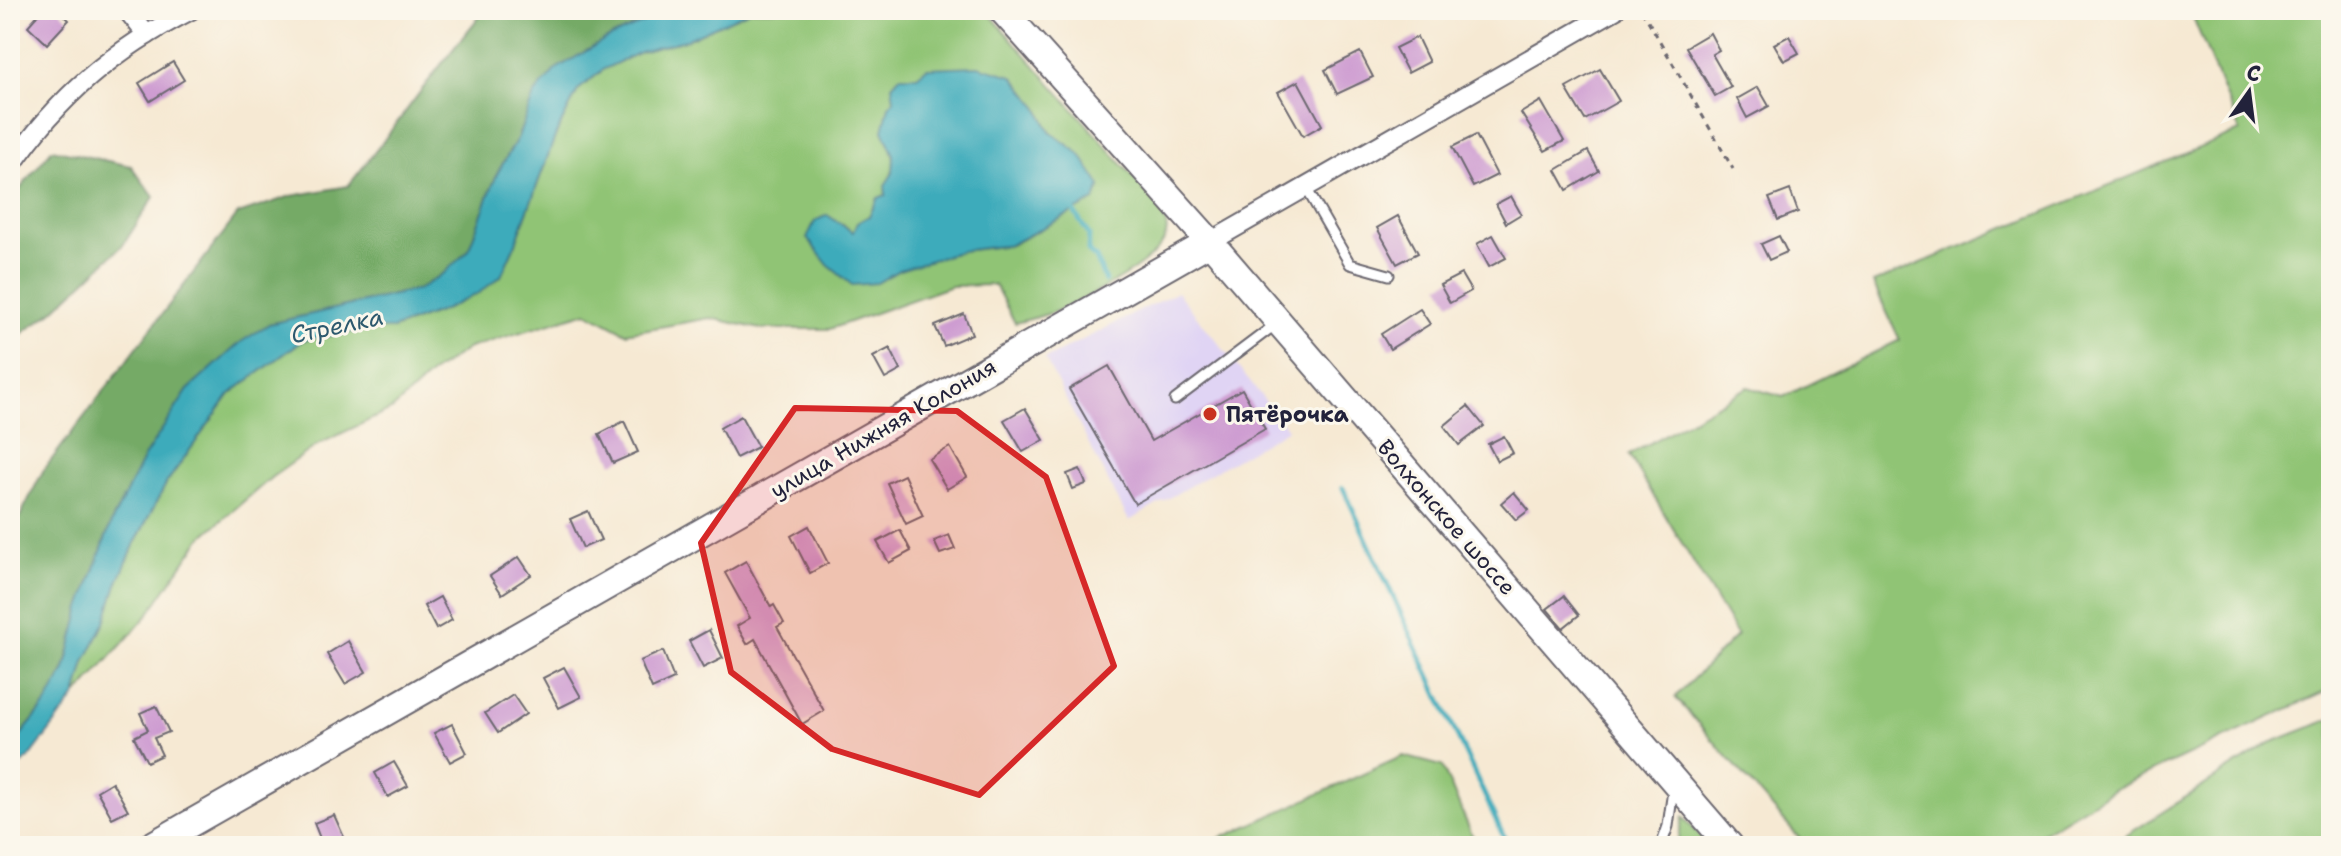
<svg xmlns="http://www.w3.org/2000/svg" width="2341" height="856" font-family="'Shantell Sans',sans-serif">
<rect width="100%" height="100%" fill="#fbf7ec"/>
<filter id="ink" filterUnits="userSpaceOnUse"><feTurbulence type="fractalNoise" baseFrequency=".0125" numOctaves="2"/><feDisplacementMap in="SourceGraphic" scale="16" xChannelSelector="R" yChannelSelector="G"/><feConvolveMatrix kernelMatrix="1 2 1 2 8 2 1 2 1" color-interpolation-filters="sRGB"/></filter>
<filter id="wash" filterUnits="userSpaceOnUse"><feTurbulence type="fractalNoise" baseFrequency=".006" numOctaves="4" result="noise"/><feDisplacementMap in="SourceGraphic" scale="32" xChannelSelector="R" yChannelSelector="G"/><feGaussianBlur stdDeviation="1.8" result="paint"/><feColorMatrix in="noise" values="0 0 0 0 0 0 0 0 0 0 0 0 0 0 0 0 0 1.4 0 .05"/><feComposite in="paint" operator="in"/></filter>
<g filter="url(#wash)">
<rect width="100%" height="100%" fill="#f6e9d3"/>
<path fill="#e0d4f4" d="M1177,292l111,137 -159,92 -84,-162z"/>
<g fill="#90c475" stroke="#597358" stroke-width="2" fill-rule="evenodd">
<path d="M751,10h235l166,188c8,12 19,26 13,40 -9,26 -88,66 -114,75 -12,4 -24,7 -36,10l-20,-38 -44,1 -121,43h-69l-51,-11 -84,15 -39,-21 -118,36 -36,24 -40,37 -74,35 -47,33 -71,61 -54,78 -71,80 9,-34 20,-40 12,-38 18,-41 32,-61 63,-88 73,-54 67,-11h23l51,-19 34,-17 22,-16 15,-32 41,-111 22,-44 26,-21 36,-17 48,-13zM894,100l144,7 12,25 30,22 13,47 -82,44 -50,6 -31,8 -31,11 -22,13 -35,-60 11,10 4,-10 12,-7 9,-18 8,-3c-1,-9 1,-11 5,-19 8,-17 -1,-31 -8,-46z"/>
<path d="M2190,10h141v679l-216,100 -94,57h-215l-131,-149 62,-62 -108,-180 119,-68 35,10 117,-57 -27,-57 367,-152z"/>
<path d="M2331,719v127h-221l160,-103z"/>
<path d="M1403,756l39,10 35,80h-274z"/>
<path d="M1683,817l26,29h-32z"/>
</g>
<g fill="#74aa66" stroke="#4b6650" stroke-width="2">
<path d="M485,10h186l-64,29 -51,30 -22,27 -16,41 -21,37 -29,77 -24,22 -25,16 -150,35 -81,66 -44,68 -33,65 -30,85 -16,61 -20,37 -35,42v-212l33,-65 195,-257 53,-18 57,-10c47,-58 89,-120 137,-176z"/>
<path d="M52,149l79,17 23,31 -31,48 -71,67 -42,30v-141z"/>
</g>
<g fill="#3dabbb" stroke="#30667b" stroke-width="2">
<path d="M671,10h80l-63,29 -48,13 -36,17 -26,21 -22,44 -41,111 -14,31 -22,17 -35,17 -52,19h-22l-67,11 -73,54 -63,88 -32,61 -18,41 -12,38 -20,40 -9,34 -47,62 -19,16v-26l35,-42 20,-36 16,-62 30,-85 33,-66 44,-67 53,-48 28,-18 150,-35 25,-16 24,-22 29,-77 21,-37 16,-42 22,-26 51,-30z"/>
<path d="M978,66l35,10 25,31 12,25 30,22 21,32 -7,15 -84,44 -49,6 -62,19 -22,13 -25,2 -24,-20 -21,-27 8,-17 12,-6 26,17 4,-9 12,-7 9,-18 8,-3 -1,-10 8,-12 1,-18 -11,-25 6,-24 5,-6 -2,-15 8,-9h17l10,-8z"/>
</g>
<g fill="none" stroke-linecap="round" stroke-linejoin="round">
<g stroke="#3dabbb" stroke-width="5">
<path d="M1073,210l16,25 -1,16 8,7 9,23"/>
<path d="M1343,488l165,358"/>
</g>
</g>
<g id="blocks">
<g fill="#ce9cd1">
<path d="M42,10h17l10,10 -22,24 -19,-18z"/>
<path d="M1710,33l9,17 -7,4 19,33 -16,9 -29,-49z"/>
<path d="M1789,36l10,17 -15,8 -10,-17z"/>
<path d="M1417,37l12,25 -21,11 -13,-25z"/>
<path d="M1360,52l13,25 -36,17 -12,-24z"/>
<path d="M173,62l11,18 -34,21 -11,-18z"/>
<path d="M1600,69l19,32 -34,19 -19,-32z"/>
<path d="M1298,81l24,44 -19,11 -25,-44z"/>
<path d="M1758,87l11,19 -22,12 -10,-19z"/>
<path d="M1541,101l23,40 -19,10 -24,-38z"/>
<path d="M1476,135l21,40 -24,12 -21,-40z"/>
<path d="M1588,151l11,20 -32,19 -11,-20z"/>
<path d="M1790,190l8,22 -20,8 -9,-22z"/>
<path d="M1511,196l10,18 -15,9 -10,-19z"/>
<path d="M1398,216l20,37 -21,11 -20,-36z"/>
<path d="M1493,235l13,23 -17,9 -12,-23z"/>
<path d="M1779,236l8,16 -18,8 -8,-16z"/>
<path d="M1461,274l10,17 -21,12 -10,-18z"/>
<path d="M1420,309l10,15 -40,25 -9,-15z"/>
<path d="M964,314l8,20 -28,12 -9,-20z"/>
<path d="M890,348l11,22 -16,9 -12,-22z"/>
<path d="M1109,366l42,75 91,-52 23,40 -130,75 -66,-115z"/>
<path d="M1468,406l16,20 -25,19 -15,-19z"/>
<path d="M1025,408l19,32 -21,12 -19,-32z"/>
<path d="M741,416l17,31 -22,11 -16,-30z"/>
<path d="M624,421l14,31 -25,11 -14,-29z"/>
<path d="M1504,436l9,17 -16,8 -9,-17z"/>
<path d="M950,447l17,30 -20,12 -18,-30z"/>
<path d="M1080,469l6,15 -13,5 -6,-15z"/>
<path d="M904,475l19,41 -17,8 -19,-41z"/>
<path d="M1514,492l15,18 -13,10 -15,-17z"/>
<path d="M588,511l13,29 -18,8 -13,-29z"/>
<path d="M809,526l19,37 -18,10 -19,-37z"/>
<path d="M900,530l11,21 -22,12 -12,-21z"/>
<path d="M949,535l6,14 -15,5 -6,-13z"/>
<path d="M519,557l12,18 -29,19 -12,-18z"/>
<path d="M746,561l25,46 3,-2 10,18 -7,4 47,84 -22,13 -47,-85 -8,5 -10,-18 13,-8 -25,-45z"/>
<path d="M1564,596l15,19 -16,13 -16,-19z"/>
<path d="M440,597l12,23 -16,9 -12,-23z"/>
<path d="M709,630l14,28 -20,10 -14,-27z"/>
<path d="M348,641l18,31 -21,12 -18,-30z"/>
<path d="M663,651l11,28 -22,10 -12,-28z"/>
<path d="M564,667l17,30 -22,11 -16,-30z"/>
<path d="M513,695l13,19 -28,19 -13,-20z"/>
<path d="M156,706l13,26 -15,6 8,17 -15,7 -13,-25 14,-7 -8,-17z"/>
<path d="M452,724l15,29 -17,9 -16,-29z"/>
<path d="M394,762l14,24 -20,11 -13,-24z"/>
<path d="M112,782l16,28 -16,8 -15,-27z"/>
<path d="M334,815l14,31h-25l-9,-23z"/>
</g>
</g>
</g>
<g filter="url(#ink)">
<use href="#blocks" fill-opacity="0" stroke="#6c6870" stroke-width="2"/>
<g fill="none" stroke-linecap="round" stroke-linejoin="round">
<g stroke="#6c6870" stroke-width="13">
<g id="service">
<path d="M1305,186l45,78 39,11"/>
<path d="M1175,400l101,-76"/>
<path d="M1661,846l7,-20 5,-36"/>
</g>
</g>
<g stroke="#6c6870" stroke-width="22">
<g id="minor">
<path d="M127,10l20,25"/>
<path d="M10,167c50,-72 103,-117 181,-157"/>
<path d="M1210,242l405,-232"/>
</g>
</g>
<g stroke="#6c6870" stroke-width="30">
<g id="secondary">
<path d="M1002,10l208,232 520,604"/>
<path d="M151,846l1059,-604"/>
</g>
</g>
<path stroke="#6c6870" stroke-width="3" stroke-dasharray="6 6" stroke-linecap="butt" d="M1642,10l91,159"/>
<use href="#service" stroke="#fff" stroke-width="9"/>
<use href="#minor" stroke="#fff" stroke-width="18"/>
<use href="#secondary" stroke="#fff" stroke-width="26"/>
</g>
</g>
<path fill="#d62828" fill-opacity="0.2" stroke="#d62828" stroke-width="6" stroke-linejoin="round" d="M795,408l162,3 89,66 68,189 -135,129 -147,-46 -101,-77 -30,-129z"/>
<circle fill="#c8321e" stroke="#fbf7ec" stroke-width="3" cx="1210" cy="414" r="8"/>
<g text-anchor="middle" stroke-width="6" stroke-linejoin="round" paint-order="stroke">
<g font-size="22" font-weight="bold" fill="#22223b" stroke="#fbf7ec" text-anchor="start">
<text x="1226" y="422">Пятёрочка</text>
</g>
<g font-size="22" fill="#22223b" stroke="#fbf7ec">
<text transform="translate(883 428) rotate(-30)" y="8">улица Нижняя Колония</text>
<text transform="translate(1447 517) rotate(49)" y="8">Волхонское шоссе</text>
</g>
<g font-size="24" font-style="italic" fill="#2d596e" stroke="#fbf7ec">
<text transform="translate(337 326) rotate(-12)" y="8">Стрелка</text>
</g>
</g>
<rect width="2341" height="856" fill="none" stroke="#fbf7ec" stroke-width="40"/>
<g transform="translate(2249 92) rotate(14)" stroke="#fbf7ec" stroke-width="6" paint-order="stroke">
<path d="M0-6L14 30L0 20L-14 30Z" fill="#22223b"/>
<text y="-12" font-size="22" font-weight="bold" text-anchor="middle" fill="#22223b">С</text>
</g>
</svg>
